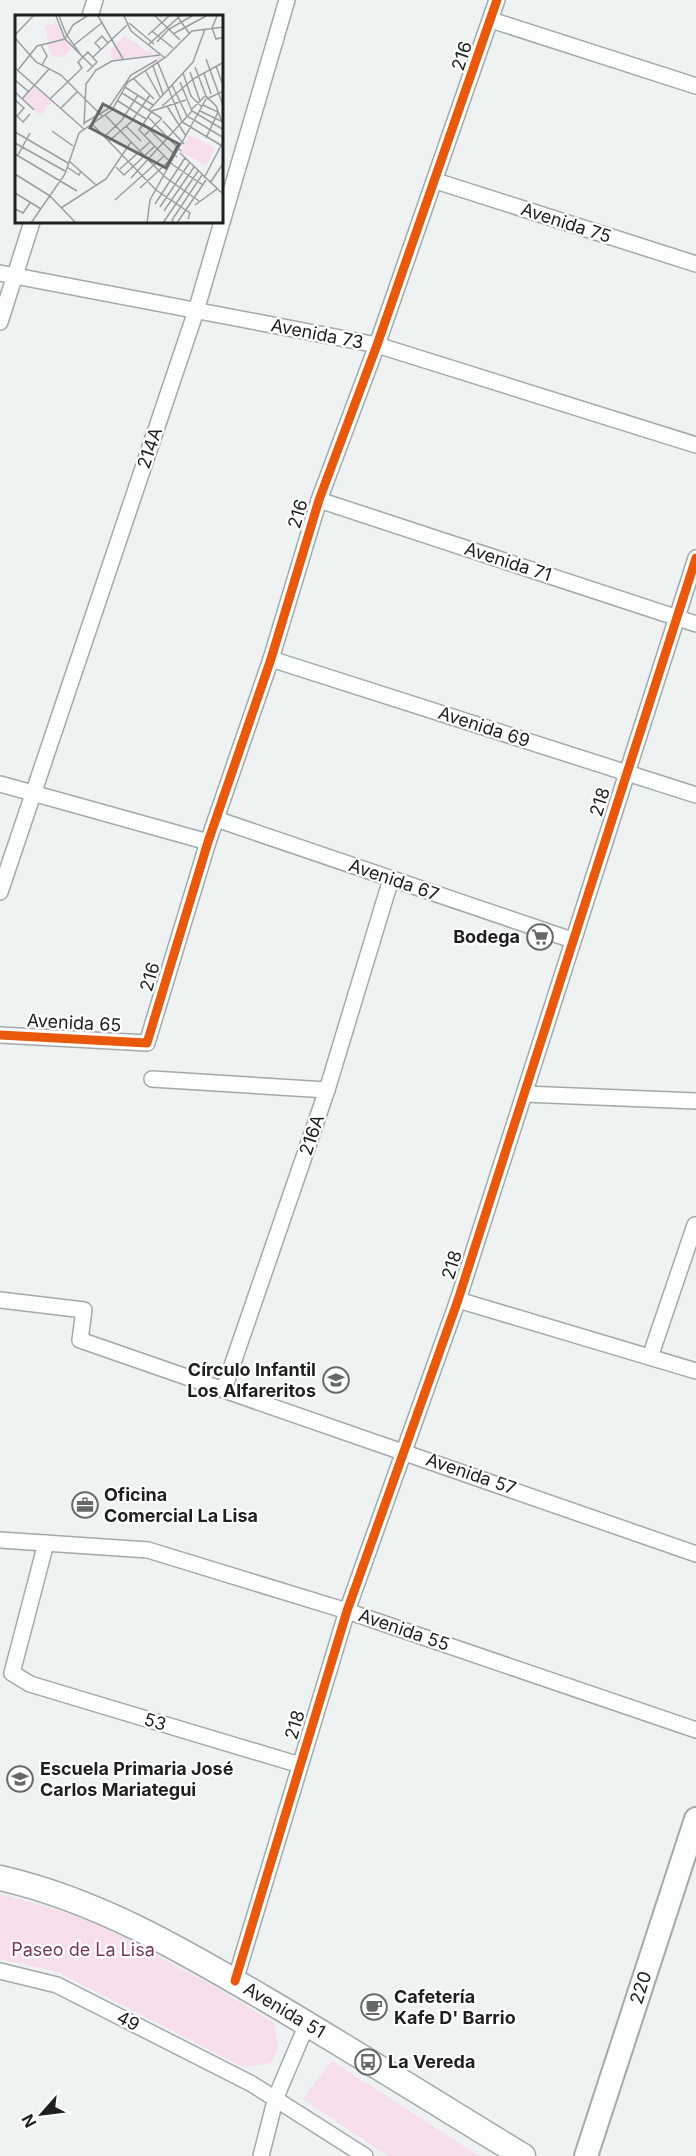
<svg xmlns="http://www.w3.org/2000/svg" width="696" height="2156" font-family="Inter,sans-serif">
<rect width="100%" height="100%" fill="#eef2f2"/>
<g fill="#f6deea">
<path d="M0,1894l90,25 127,69 57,35 4,25 -7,15 -28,4 -185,-95 -58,-13z"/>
<path d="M332,2061l147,95h-91l-85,-57z"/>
</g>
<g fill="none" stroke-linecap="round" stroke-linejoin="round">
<g stroke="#a5a8a9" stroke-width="18">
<g id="street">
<path d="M90,16l5,-16"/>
<path d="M491,20l205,66"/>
<path d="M436,181l260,83"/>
<path d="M0,273l377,72 319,100"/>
<path d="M0,322l32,-100"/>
<path d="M319,500l377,124"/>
<path d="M271,659l425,136"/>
<path d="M0,784l208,58"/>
<path d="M216,819l356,121"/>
<path d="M0,892l196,-581 91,-311"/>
<path d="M0,1035l147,8 61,-201 63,-183 48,-159 58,-155 120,-345"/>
<path d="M152,1079l175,11"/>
<path d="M524,1094l172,7"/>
<path d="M0,1300l84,10 -4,30 616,214"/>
<path d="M458,1300l238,71"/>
<path d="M650,1357l45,-132"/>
<path d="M224,1389l103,-299 64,-211"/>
<path d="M0,1540l148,10 199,61 349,119"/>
<path d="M46,1543l-34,130 18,11 270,81"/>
<path d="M0,1971l57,14 195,99 113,72"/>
<path d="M235,1981l112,-370 111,-311 238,-742"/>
<path d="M261,2156l15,-59 31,-73"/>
</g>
</g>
<g stroke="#a5a8a9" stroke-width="26">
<g id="secondary">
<path id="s1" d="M586,2156l110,-337"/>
</g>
</g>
<g stroke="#a5a8a9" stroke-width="27">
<g id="primary">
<path id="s2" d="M0,1878c97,22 182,72 267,122 86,51 171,104 256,156"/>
</g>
</g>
<use href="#street" stroke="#fcfdfd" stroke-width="15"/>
<use href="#secondary" stroke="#fcfdfd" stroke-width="22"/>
<use href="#primary" stroke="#fcfdfd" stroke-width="24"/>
<g stroke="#fff" stroke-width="13">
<g id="cycleway">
<path d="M0,1035l147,8 61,-201 63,-183 48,-159 58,-155 120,-345"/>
<path d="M235,1981l112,-370 111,-311 238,-742"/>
</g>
</g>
<use href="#cycleway" stroke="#e8590c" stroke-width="9"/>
</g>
<defs>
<g id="supermarket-ring" transform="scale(1.35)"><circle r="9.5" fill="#fff" stroke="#66696a" stroke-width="1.5"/><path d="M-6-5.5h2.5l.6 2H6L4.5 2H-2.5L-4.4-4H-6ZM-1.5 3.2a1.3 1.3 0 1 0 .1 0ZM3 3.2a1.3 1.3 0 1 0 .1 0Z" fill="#66696a"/></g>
<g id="school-ring" transform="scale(1.35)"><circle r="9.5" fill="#fff" stroke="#66696a" stroke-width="1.5"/><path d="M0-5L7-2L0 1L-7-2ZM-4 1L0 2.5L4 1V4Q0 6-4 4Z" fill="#66696a"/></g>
<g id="office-ring" transform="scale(1.35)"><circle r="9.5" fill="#fff" stroke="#66696a" stroke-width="1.5"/><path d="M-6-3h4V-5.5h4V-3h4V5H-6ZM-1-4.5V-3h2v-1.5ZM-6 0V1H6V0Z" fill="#66696a"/></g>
<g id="cafe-ring" transform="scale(1.35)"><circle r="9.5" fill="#fff" stroke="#66696a" stroke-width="1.5"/><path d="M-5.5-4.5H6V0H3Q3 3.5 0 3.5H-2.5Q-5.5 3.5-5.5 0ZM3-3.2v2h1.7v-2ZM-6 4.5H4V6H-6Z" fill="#66696a"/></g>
<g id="bus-ring" transform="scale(1.35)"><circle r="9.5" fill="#fff" stroke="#66696a" stroke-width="1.5"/><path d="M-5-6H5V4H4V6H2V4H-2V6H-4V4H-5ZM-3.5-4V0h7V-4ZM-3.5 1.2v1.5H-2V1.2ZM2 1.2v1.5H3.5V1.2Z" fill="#66696a"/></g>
</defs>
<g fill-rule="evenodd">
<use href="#supermarket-ring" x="540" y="937"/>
<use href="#school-ring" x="336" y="1380"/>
<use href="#office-ring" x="85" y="1505"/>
<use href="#school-ring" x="20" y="1779"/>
<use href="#cafe-ring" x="374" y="2007"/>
<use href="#bus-ring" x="368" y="2062"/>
</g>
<g text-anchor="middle" stroke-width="4.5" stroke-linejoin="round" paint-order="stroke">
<g font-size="18" fill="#1d1f20" stroke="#fff">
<text transform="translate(462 56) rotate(-71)" y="6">216</text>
<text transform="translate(566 223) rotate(18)" y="6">Avenida 75</text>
<text transform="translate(317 334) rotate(11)" y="6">Avenida 73</text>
<text transform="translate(150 448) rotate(-71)" y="6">214A</text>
<text transform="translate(298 514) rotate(-73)" y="6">216</text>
<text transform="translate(508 562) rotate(18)" y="6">Avenida 71</text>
<text transform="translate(484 727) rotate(18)" y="6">Avenida 69</text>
<text transform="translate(600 802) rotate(-72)" y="6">218</text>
<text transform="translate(394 880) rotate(19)" y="6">Avenida 67</text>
<text transform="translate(150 977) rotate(-73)" y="6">216</text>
<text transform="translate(74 1023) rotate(3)" y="6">Avenida 65</text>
<text transform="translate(312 1135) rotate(-71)" y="6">216A</text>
<text transform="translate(452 1265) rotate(-72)" y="6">218</text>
<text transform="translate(471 1474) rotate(19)" y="6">Avenida 57</text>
<text transform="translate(404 1630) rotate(19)" y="6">Avenida 55</text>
<text transform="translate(155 1722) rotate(17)" y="6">53</text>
<text transform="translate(295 1725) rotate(-73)" y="6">218</text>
<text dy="6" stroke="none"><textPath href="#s1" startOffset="177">220</textPath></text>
<text dy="6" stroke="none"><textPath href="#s2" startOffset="315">Avenida 51</textPath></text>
<text transform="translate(128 2021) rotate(27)" y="6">49</text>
</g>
<g font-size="18" font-weight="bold" fill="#1d1f20" stroke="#fff" text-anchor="start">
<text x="520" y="943" text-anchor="end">Bodega</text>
<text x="316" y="1376" text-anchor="end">Círculo Infantil<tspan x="316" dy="21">Los Alfareritos</tspan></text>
<text x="104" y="1501">Oficina<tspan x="104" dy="21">Comercial La Lisa</tspan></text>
<text x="40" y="1775">Escuela Primaria José<tspan x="40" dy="21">Carlos Mariategui</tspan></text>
<text x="394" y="2003">Cafetería<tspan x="394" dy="21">Kafe D' Barrio</tspan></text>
<text x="388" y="2068">La Vereda</text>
</g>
<g font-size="18" fill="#763558" stroke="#fff">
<text x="83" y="1956">Paseo de La Lisa</text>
</g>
</g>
<g transform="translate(15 15)">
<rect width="208" height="208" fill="#eef2f2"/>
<path d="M41,8l8,16 -16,2 -3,-15zM110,20l22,17 4,-3 -4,-3 15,11v2l-4,2 -1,-6 -6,-6 2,5 -41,6 -2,-9zM50,25l7,9 -9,8 -11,-1 -5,-12zM20,72l17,15 -12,13 -17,-16zM174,120l26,13 -9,17 -25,-13z" fill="#f6deea"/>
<path fill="none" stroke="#9a9e9e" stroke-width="1.5" d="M41,1l9,23 27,27M44,1l7,18 17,24M83,1l25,43M109,1l7,15 34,27M140,1l25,24M162,1l12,17M202,1l-5,12 4,11 8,-2M114,8l25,21M137,16l21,17M158,19l33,-18M0,20l18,-19M133,20l21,-19M0,23l21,24 25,13 41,41M142,27l12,-13 23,-13M26,30l6,11 -5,9M59,30l29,-23M133,30l32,-29M86,34l-6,-6 7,-7 6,7M78,42l34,-32M191,44l18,49M143,48l24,59 42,25M138,51l10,28M201,51l8,22M180,52l11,29 10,10 6,16M0,53l69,61M3,55l19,-24 28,-7 8,-14 14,-9M130,55l15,27M175,57l10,29M168,58l8,23 11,11M189,58l7,21M118,63l21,21M0,65l14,12M165,67l12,29 32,19M157,70l15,31 37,22M110,72l28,18M0,77l19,18M107,78l39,25M7,84l27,-30M35,84l32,-31 -4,-6 10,-10 9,10 -10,10M0,85l9,8 -7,8M171,85l-34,11 -13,19 34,35 30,20M103,86l28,18M188,90l15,7 -12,26M147,91l31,-27 31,-17M152,91l19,30M46,93l17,-17M134,95l44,-48 12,-33M176,95l14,-14M185,96l23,11M0,99l8,8 7,-8M90,100l60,62 34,24M133,102l33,34M148,106l21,23M69,108l24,-14 23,-34 26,-15M128,108l34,34M69,110l2,-41 10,-14 16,-9 48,-6M78,110l63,65 34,23 -2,6M111,111l15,15M37,116l21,15M0,117l53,31M130,120l17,-17M89,122l18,-17 16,-25M94,126l22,-19 19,-27M0,128l50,28M165,138l44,42M0,139l62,37M3,140l12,-22M54,146l27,24M52,152l12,8 2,-4M101,152l8,8 31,-29M105,154l31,-28M0,159l35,22M116,163l61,-67M189,163l20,-38M195,168l14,-21M125,173l29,-27M0,178l26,16M35,181l26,27M100,185l49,-44M140,189l30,-46M180,190l22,-16M145,192l30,-45M46,193l45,-29 25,-37M0,194l8,4 7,-10M149,196l30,-44M16,208l34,-49 14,-41 33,-23 16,-28 38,-25 26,-26 32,-4M132,208l3,-23 56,-101 18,-8M148,208l35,-52M159,208l-2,-3 30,-45M162,208l29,-43"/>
<path fill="#66696a" fill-opacity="0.15" stroke="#66696a" stroke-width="3" d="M88,89l76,40 -13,24 -76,-40z"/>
<rect width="208" height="208" fill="none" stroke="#1d1f20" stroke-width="3"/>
</g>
<g transform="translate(42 2114) rotate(242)" stroke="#ffffff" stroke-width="4.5" paint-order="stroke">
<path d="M0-4.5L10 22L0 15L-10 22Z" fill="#1d1f20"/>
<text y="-9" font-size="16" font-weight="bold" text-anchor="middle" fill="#1d1f20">N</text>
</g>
</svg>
